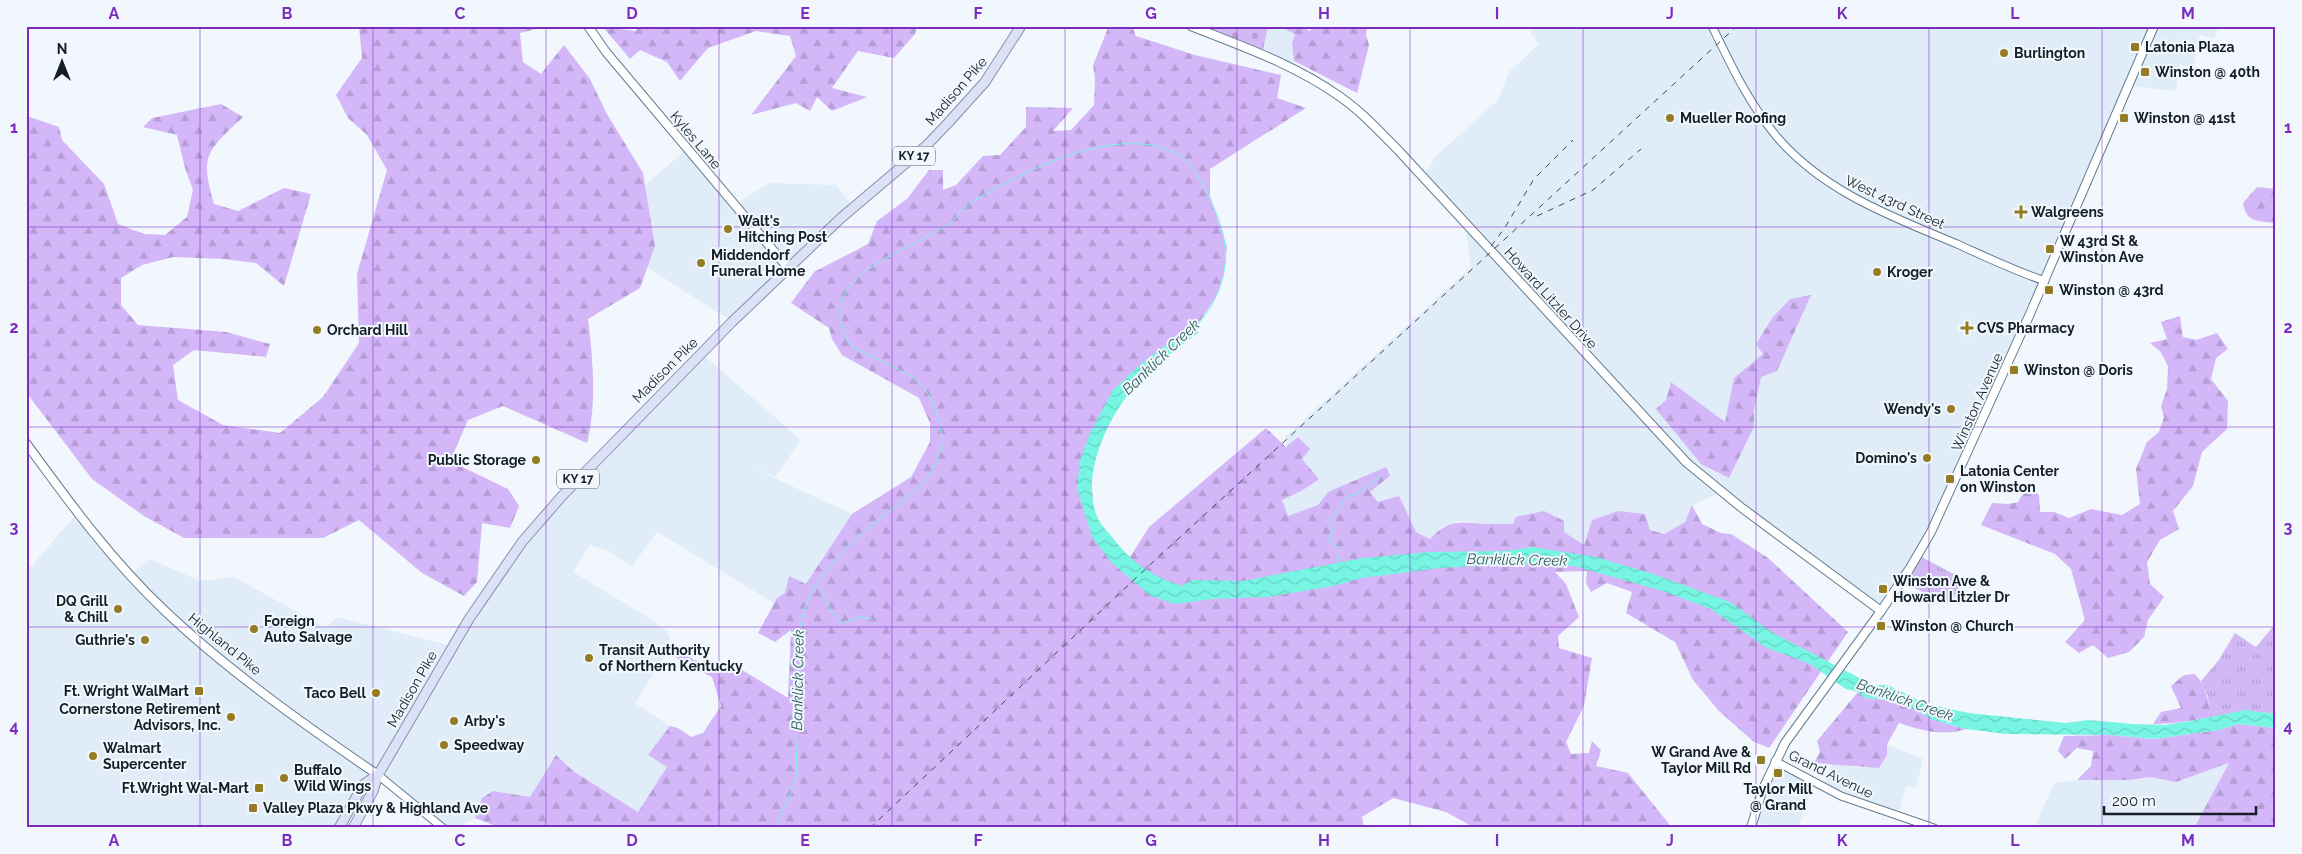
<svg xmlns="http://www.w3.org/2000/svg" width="2302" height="854" font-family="Raleway,sans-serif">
<defs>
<pattern id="forest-firs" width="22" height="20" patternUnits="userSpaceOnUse" patternTransform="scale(1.25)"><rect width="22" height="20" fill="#d4b7f8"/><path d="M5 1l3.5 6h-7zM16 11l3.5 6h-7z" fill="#b59dd5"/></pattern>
<pattern id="cemetery-stones" width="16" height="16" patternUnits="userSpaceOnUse" patternTransform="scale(1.25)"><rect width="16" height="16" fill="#d2b8f4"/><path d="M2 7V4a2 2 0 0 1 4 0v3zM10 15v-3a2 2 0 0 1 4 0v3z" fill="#b39ed1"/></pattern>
<pattern id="park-tufts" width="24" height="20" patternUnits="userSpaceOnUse" patternTransform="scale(1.25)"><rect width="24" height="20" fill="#d2b8f4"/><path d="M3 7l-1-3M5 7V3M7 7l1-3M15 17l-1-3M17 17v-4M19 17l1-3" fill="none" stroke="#b39ed1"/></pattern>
<pattern id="water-waves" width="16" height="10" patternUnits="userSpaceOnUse" patternTransform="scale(1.25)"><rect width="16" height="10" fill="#77f5e3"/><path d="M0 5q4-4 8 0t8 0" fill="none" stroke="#66d2c3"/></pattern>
</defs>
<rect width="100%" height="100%" fill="#f1f7fc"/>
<g fill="#e0edf9">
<path d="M1268,26h18l-1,3 10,5 -3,10 2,17 -6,5 -26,-11z"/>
<path d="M1526,26h693l-5,13 -14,-4 -7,32 -14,-2 -3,26 -47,-5 -187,424 -61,101 -159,-119 -29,13 -8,17 -21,12 -14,-4 -32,-19 -26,9 -8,25 -20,-13 -50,-8h-29l-24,-3 -21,7 -10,11 -14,-7 -17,-36 -21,6 -8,-11 20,-15 -62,16 -10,13 -30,11 -7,-16 22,-10 -1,-31 7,-10 -23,-2 1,-6 -2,-4 186,-170 -6,-44 -42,-46 13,-21 62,-56 11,-28 30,-28z"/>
<path d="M687,149l47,56 35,-22 67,2 18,23 -122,114 -85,-55 8,-21 -10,-61z"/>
<path d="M701,353l100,87 -26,37 -22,-9 99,46 -46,70 -21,9 -8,5 -3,5 -117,-71 -25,34 -24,-15 -18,-6 -17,27 73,44 18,13 5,6 1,12 -35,56 35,23 -21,29 18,12 -29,45 -65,-41 -17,-16 -26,42 -37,-6 -11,7 -7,20 -17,10h-15l-65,-53 -15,10 -24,43h-313v-122l3,-7 -3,-4v-127l6,-2 45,-53 53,62 20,-16 50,22 34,-4 92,51 11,-11 116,29 60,-92z"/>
<path d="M1887,745l36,13 -7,30 -10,-2 -8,30 -76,-30 10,-22 32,4 23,-13z"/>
<path d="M1775,761l39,21 -16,46h-24l-21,-7z"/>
<path d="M2230,763l-36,65h-160l20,-45 23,-3h53l20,-3 26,5z"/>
</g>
<g fill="url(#forest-firs)">
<path d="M359,26h189l-28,7 3,29 18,12 23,-29 26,34 17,35 36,59 12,73 -15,42 -52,31c5,41 9,84 -1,124l-84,-37 -35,14 -18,41 58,28 11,17 -9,22 -28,-5 -5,59 -13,14 -42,-23 -63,-53 -36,18h-139l-40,-22 -52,-37 -66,-87v-273l4,-2 29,10 3,13 42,44 14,40 26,10 21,1 22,-18 6,-27 -8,-22 -8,-33 -34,-8 9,-9 69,-14 22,13c-35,33 -44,38 -29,87l24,7 46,-23 27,6 -27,92 -28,-23 -32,-4 -51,-2 -31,8 -21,13v27l17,20 88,7 44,12 -4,13 -72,-7 -21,15 5,35 45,25 57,8 43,-36 36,-54 -2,-69 30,-104 -20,-35 -19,-17 -12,-23 26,-37z"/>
<path d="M639,26h278l-2,8 -21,24 -36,-7 -26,37 35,9 -35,14 -15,-14 -7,14 -14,-8 -45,12 45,-59 -6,-20 -34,-5 -48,17 -28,33 -13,-19 -27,-12 -10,9 -27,-32 33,4z"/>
<path d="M1109,26h23l4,10 59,19 86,20 -4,23 29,10 -96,61v27l17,51 -3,28 -7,20 -23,35 -23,16 -49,47 -33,64 6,66 30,42 24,-38 117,-99 20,19 12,-10 12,12 -8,10 17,20 -16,11 -21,10 6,16 30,-11 10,-13 58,-25 4,9 -20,16 8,10 21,-6 17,36 14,7c18,-20 31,-17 55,-15 9,0 19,0 28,0l3,-7 28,-6 20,10v11l20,13 8,-25 26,-9 27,3 5,16 14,4 21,-12 7,-17 10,19 19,9 10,1 37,24 80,74 -79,116 -15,-6 -35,-31 -26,-31 -18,-38 -49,-29 6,-21 -25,-9 -16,9 -5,-9 1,-12 -32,1 11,12 13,33 -21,19 1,12 33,10 -8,48 -18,36 5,12 18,-1 3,-12 9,9 -5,16 32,7 41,51v4h-194l-29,-16 -53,-14 -31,19 2,11h-863l-26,-10 7,-20 11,-7 37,6 26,-42 17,16 65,41 29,-45 -19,-12 22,-29 8,2 13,9 12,-4 18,-27 -9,-29 -30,-14 -7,-7v-9l19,13 21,5 16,-2 57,35 3,-68 -16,12 -17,-9 19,-35 8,-5 4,-17 17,8 46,-70 59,-37 19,-35v-19l-11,-25 -77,-43 -10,-16 -3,-11 -38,-25 23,-31 54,-28 9,-23 30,-22 22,-29h14v20l13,-5 27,-29 17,-1 26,-28v-20l47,1 -20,23 18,-1 23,-25 1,-26 -2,-14z"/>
<path d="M1286,26h13l11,5 3,-5h54l-1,9 3,10 -12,48 -63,-32 -2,-17 3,-10 -10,-5z"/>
<path d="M2257,187l19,2v34c-17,-2 -30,0 -33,-20z"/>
<path d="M1811,295l-34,76 -16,6 -7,33v17l-25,51 -28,-14 -45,-55 10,-9 5,-18 54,40 9,-44 29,-24 -7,-10 17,-27 17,-18z"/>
<path d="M2180,316l3,21 13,3 21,-7 11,16 -12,9 -5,21 17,22 -1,28 -25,23 -9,34 -20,25 6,18 -19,11 -13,22 3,22 14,13 -16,23 -4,17 -15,15 -21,6 -15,-13 -14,8 -14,-11 20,-22 -14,-51 -16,-15 -74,-29 11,-22 16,1 10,-2 10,-17 11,10 1,17h14l15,6 22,-9 31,6 18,-11 -4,-35 11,-27 12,-10 5,-15 -3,-11 6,-17 1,-23 -8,-15 -10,-8 17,-4 -6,-17z"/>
<path d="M2195,674c9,10 12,19 14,32l14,-5 53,13c-43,-8 -81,11 -123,10l8,-12 20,-4 -10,-22 13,-11z"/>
<path d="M1858,692l7,6 23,2 27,10 18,10 33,9c-22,8 -46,1 -67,-6l-12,21v11l-8,13 -65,-5 6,-11 -3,-11z"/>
<path d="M2238,724l38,4v100h-82l35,-65 -53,19 -26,-5 -20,3h-53l14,-14 2,-15 -16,-3 -12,11 -7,-8 6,-15 46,-1 44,4 65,-9z"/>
</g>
<path fill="url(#cemetery-stones)" d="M1191,26h77l-6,29z"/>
<g fill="url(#park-tufts)">
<path d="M1918,555l45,24 -12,25 -51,-22z"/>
<path d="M2276,623v91l-20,-4 -46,7 -2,-21 -7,-15 17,-20 17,-28 21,14z"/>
</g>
<path fill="url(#water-waves)" d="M1186,330l13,2c-21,16 -43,31 -61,51 -30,32 -59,93 -40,136 3,6 10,13 14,18 20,26 39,39 70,49l10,-6 51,1 120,-23 66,-6 76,-1 27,-4 64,10 57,17 77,28 43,31 100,52h15l38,19 43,9 97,10 22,-3 45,4 32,1 26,-4 54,-11 31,4v14l-38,-4 -19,6 -65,9 -44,-4 -104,-1 -40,-5 -33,-9 -18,-10 -27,-10 -23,-2 -7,-6 -12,-3 -36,-25 -43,-16 -56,-39 -48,-18 -89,-25 -60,-2 -74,4 -78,10 -29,8 -65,11 -56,2 -37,5 -24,-8 -38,-32 -21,-27 -15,-49 3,-27 10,-28 23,-43 30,-28z"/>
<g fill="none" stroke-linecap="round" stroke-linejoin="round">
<g stroke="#77f5e3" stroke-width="1">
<path d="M1338,563l2,-15 -6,-3 -1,-3h-4l5,-18 -4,-4c8,-7 10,-16 17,-23l9,-3 26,-18"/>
<path d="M819,585l12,26 10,12 20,-6 11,2"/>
<path d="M775,828l16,-35 6,-19c-1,-52 -9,-131 12,-177 9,-20 41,-55 59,-69 36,-30 89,-56 69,-113 -4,-13 -10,-26 -21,-35 -19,-14 -44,-22 -64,-33 -12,-15 -16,-44 -3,-60 19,-25 68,-43 95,-60 12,-7 20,-21 31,-27 51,-29 129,-70 188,-52 8,3 18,7 24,13 14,16 24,39 32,59 15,42 3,79 -27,111"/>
</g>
<g stroke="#637c90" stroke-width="9">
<g id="tertiary">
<path d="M1712,26c19,39 37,78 65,111 47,55 116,80 180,107 29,13 58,27 88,37"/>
<path d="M1775,761l66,35 93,32"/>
<path d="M378,775l65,53"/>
</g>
</g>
<g stroke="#637c90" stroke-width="10">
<g id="secondary">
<path d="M588,26l18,26 182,216"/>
<path d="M1191,26c50,20 103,38 148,70 22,15 40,35 59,54l289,313 55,45 139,103"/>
<path d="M26,443c43,59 85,117 138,167 63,60 142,116 214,165"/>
<path d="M1751,828l11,-37 23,-48 96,-132 29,-43 21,-36 98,-216 125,-290"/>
</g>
</g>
<g stroke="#8690ab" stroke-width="11">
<g id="primary">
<path d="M339,828l24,-43 14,-10"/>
<path d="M353,828l20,-37 5,-16 91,-156 53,-77 40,-46 170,-174 109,-104 85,-72 22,-23 37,-41 36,-56"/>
</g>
</g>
<use href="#tertiary" stroke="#fff" stroke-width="7"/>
<use href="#secondary" stroke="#fff" stroke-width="8"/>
<use href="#primary" stroke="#dce1f7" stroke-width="9"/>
<g stroke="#3d474f" stroke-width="1" stroke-dasharray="6 6" stroke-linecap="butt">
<path d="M1537,216l56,-26 48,-41"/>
<path d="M1491,246l13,-17 30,-50 39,-39"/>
<path d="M870,828l283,-266 584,-536"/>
</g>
</g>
<path fill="none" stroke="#7b2cbf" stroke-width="1" stroke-opacity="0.55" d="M200,26v802M373,26v802M546,26v802M719,26v802M892,26v802M1065,26v802M1237,26v802M1410,26v802M1583,26v802M1756,26v802M1929,26v802M2102,26v802M26,227h2250M26,427h2250M26,627h2250"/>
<g fill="#957c23" stroke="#f1f7fc" stroke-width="2">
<rect x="2130" y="42" width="10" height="10" rx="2.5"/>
<circle cx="2004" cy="53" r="5"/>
<rect x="2140" y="67" width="10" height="10" rx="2.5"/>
<circle cx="1670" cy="118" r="5"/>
<rect x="2119" y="113" width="10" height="10" rx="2.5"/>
<path d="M2018.5 204.5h5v5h5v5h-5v5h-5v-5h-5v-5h5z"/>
<circle cx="728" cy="229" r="5"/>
<rect x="2045" y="244" width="10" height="10" rx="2.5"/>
<circle cx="701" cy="263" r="5"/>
<circle cx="1877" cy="272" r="5"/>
<rect x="2044" y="285" width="10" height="10" rx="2.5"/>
<path d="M1964.5 320.5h5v5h5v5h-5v5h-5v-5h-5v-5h5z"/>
<circle cx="317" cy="330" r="5"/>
<rect x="2009" y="365" width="10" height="10" rx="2.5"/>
<circle cx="1951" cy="409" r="5"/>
<circle cx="1927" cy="458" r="5"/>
<circle cx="536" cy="460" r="5"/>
<rect x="1945" y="474" width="10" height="10" rx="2.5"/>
<rect x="1878" y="584" width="10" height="10" rx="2.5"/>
<circle cx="118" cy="609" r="5"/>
<rect x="1876" y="621" width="10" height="10" rx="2.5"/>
<circle cx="254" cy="629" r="5"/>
<circle cx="145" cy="640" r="5"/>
<circle cx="589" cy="658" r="5"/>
<rect x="194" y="686" width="10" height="10" rx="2.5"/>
<circle cx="376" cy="693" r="5"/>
<circle cx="231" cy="717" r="5"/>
<circle cx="454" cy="721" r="5"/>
<circle cx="444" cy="745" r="5"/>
<circle cx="93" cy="756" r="5"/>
<rect x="1756" y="755" width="10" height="10" rx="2.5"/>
<rect x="1773" y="768" width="10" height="10" rx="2.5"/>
<circle cx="284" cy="778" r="5"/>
<rect x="254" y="783" width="10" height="10" rx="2.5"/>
<rect x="248" y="803" width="10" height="10" rx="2.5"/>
</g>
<g text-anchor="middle" stroke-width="4" stroke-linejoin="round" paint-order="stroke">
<g fill="#f1f7fc" stroke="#565f67" stroke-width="1">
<rect x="893" y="146.5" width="42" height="19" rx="4"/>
<rect x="557" y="469.5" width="42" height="19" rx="4"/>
</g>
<g font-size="12" font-weight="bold" fill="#141e27">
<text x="914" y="160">KY 17</text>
<text x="578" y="483">KY 17</text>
</g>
<g font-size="14" font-weight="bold" fill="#141e27" stroke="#f1f7fc" text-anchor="start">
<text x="2145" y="52">Latonia Plaza</text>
<text x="2014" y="58">Burlington</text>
<text x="2155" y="77">Winston @ 40th</text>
<text x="1680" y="123">Mueller Roofing</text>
<text x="2134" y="123">Winston @ 41st</text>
<text x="2031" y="217">Walgreens</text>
<text x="738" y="226">Walt's<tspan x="738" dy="16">Hitching Post</tspan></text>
<text x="2060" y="246">W 43rd St &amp;<tspan x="2060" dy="16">Winston Ave</tspan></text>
<text x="711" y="260">Middendorf<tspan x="711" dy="16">Funeral Home</tspan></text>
<text x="1887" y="277">Kroger</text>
<text x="2059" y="295">Winston @ 43rd</text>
<text x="1977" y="333">CVS Pharmacy</text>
<text x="327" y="335">Orchard Hill</text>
<text x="2024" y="375">Winston @ Doris</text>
<text x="1941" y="414" text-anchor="end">Wendy's</text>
<text x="1917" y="463" text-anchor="end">Domino's</text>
<text x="526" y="465" text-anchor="end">Public Storage</text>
<text x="1960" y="476">Latonia Center<tspan x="1960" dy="16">on Winston</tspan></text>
<text x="1893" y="586">Winston Ave &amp;<tspan x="1893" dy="16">Howard Litzler Dr</tspan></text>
<text x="108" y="606" text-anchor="end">DQ Grill<tspan x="108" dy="16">&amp; Chill</tspan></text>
<text x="264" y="626">Foreign<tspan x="264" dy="16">Auto Salvage</tspan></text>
<text x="1891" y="631">Winston @ Church</text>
<text x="135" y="645" text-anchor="end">Guthrie's</text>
<text x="599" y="655">Transit Authority<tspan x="599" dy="16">of Northern Kentucky</tspan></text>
<text x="189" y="696" text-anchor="end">Ft. Wright WalMart</text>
<text x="366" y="698" text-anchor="end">Taco Bell</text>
<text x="221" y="714" text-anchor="end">Cornerstone Retirement<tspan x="221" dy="16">Advisors, Inc.</tspan></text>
<text x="464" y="726">Arby's</text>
<text x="454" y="750">Speedway</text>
<text x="103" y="753">Walmart<tspan x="103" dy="16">Supercenter</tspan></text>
<text x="1751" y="757" text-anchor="end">W Grand Ave &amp;<tspan x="1751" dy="16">Taylor Mill Rd</tspan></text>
<text x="294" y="775">Buffalo<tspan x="294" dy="16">Wild Wings</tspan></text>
<text x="249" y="793" text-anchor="end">Ft.Wright Wal-Mart</text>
<text x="1778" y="794" text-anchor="middle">Taylor Mill<tspan x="1778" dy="16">@ Grand</tspan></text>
<text x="263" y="813">Valley Plaza Pkwy &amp; Highland Ave</text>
</g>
<g font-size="14" fill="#141e27" stroke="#f1f7fc">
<text transform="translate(956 91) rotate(-49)" y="5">Madison Pike</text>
<text transform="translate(696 140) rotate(50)" y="5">Kyles Lane</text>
<text transform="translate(1895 202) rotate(25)" y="5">West 43rd Street</text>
<text transform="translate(1551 298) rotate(48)" y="5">Howard Litzler Drive</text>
<text transform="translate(665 370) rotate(-45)" y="5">Madison Pike</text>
<text transform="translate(1977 402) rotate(-66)" y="5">Winston Avenue</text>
<text transform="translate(225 644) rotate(39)" y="5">Highland Pike</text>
<text transform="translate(412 689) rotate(-60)" y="5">Madison Pike</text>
<text transform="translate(1831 774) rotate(26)" y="5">Grand Avenue</text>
</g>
<g font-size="15" font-style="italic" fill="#2d625b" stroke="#f1f7fc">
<text transform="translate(1161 357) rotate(-44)" y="5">Banklick Creek</text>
<text transform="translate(1517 560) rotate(1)" y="5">Banklick Creek</text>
<text transform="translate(798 680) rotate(-89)" y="5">Banklick Creek</text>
<text transform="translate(1905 700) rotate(19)" y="5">Banklick Creek</text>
</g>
</g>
<rect width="2302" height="854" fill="none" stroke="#f1f7fc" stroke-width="55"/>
<g transform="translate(62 62)" stroke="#f1f7fc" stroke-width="4" paint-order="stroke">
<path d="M0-4L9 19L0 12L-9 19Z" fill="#141e27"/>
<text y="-8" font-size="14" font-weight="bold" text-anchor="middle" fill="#141e27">N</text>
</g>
<path d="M2104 806v8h152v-8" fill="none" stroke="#141e27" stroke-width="2.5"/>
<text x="2112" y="806" font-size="15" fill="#141e27" stroke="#f1f7fc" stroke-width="4" paint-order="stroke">200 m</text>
<rect x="28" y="28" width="2246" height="798" fill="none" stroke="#7b2cbf" stroke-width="2"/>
<g font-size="16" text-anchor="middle" font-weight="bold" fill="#7b2cbf">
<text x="114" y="19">A</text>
<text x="287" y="19">B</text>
<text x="460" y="19">C</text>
<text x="632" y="19">D</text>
<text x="805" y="19">E</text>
<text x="978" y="19">F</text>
<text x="1151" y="19">G</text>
<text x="1324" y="19">H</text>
<text x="1497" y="19">I</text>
<text x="1670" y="19">J</text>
<text x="1842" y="19">K</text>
<text x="2015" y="19">L</text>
<text x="2188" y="19">M</text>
<text x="14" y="133">1</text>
<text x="2288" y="133">1</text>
<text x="14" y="333">2</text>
<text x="2288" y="333">2</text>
<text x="14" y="533">3</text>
<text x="2288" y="533">3</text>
<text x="14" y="732">4</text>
<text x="2288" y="732">4</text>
<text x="114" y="846">A</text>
<text x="287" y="846">B</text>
<text x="460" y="846">C</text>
<text x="632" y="846">D</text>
<text x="805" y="846">E</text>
<text x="978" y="846">F</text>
<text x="1151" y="846">G</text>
<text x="1324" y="846">H</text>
<text x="1497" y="846">I</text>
<text x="1670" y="846">J</text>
<text x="1842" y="846">K</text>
<text x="2015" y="846">L</text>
<text x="2188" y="846">M</text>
</g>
</svg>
